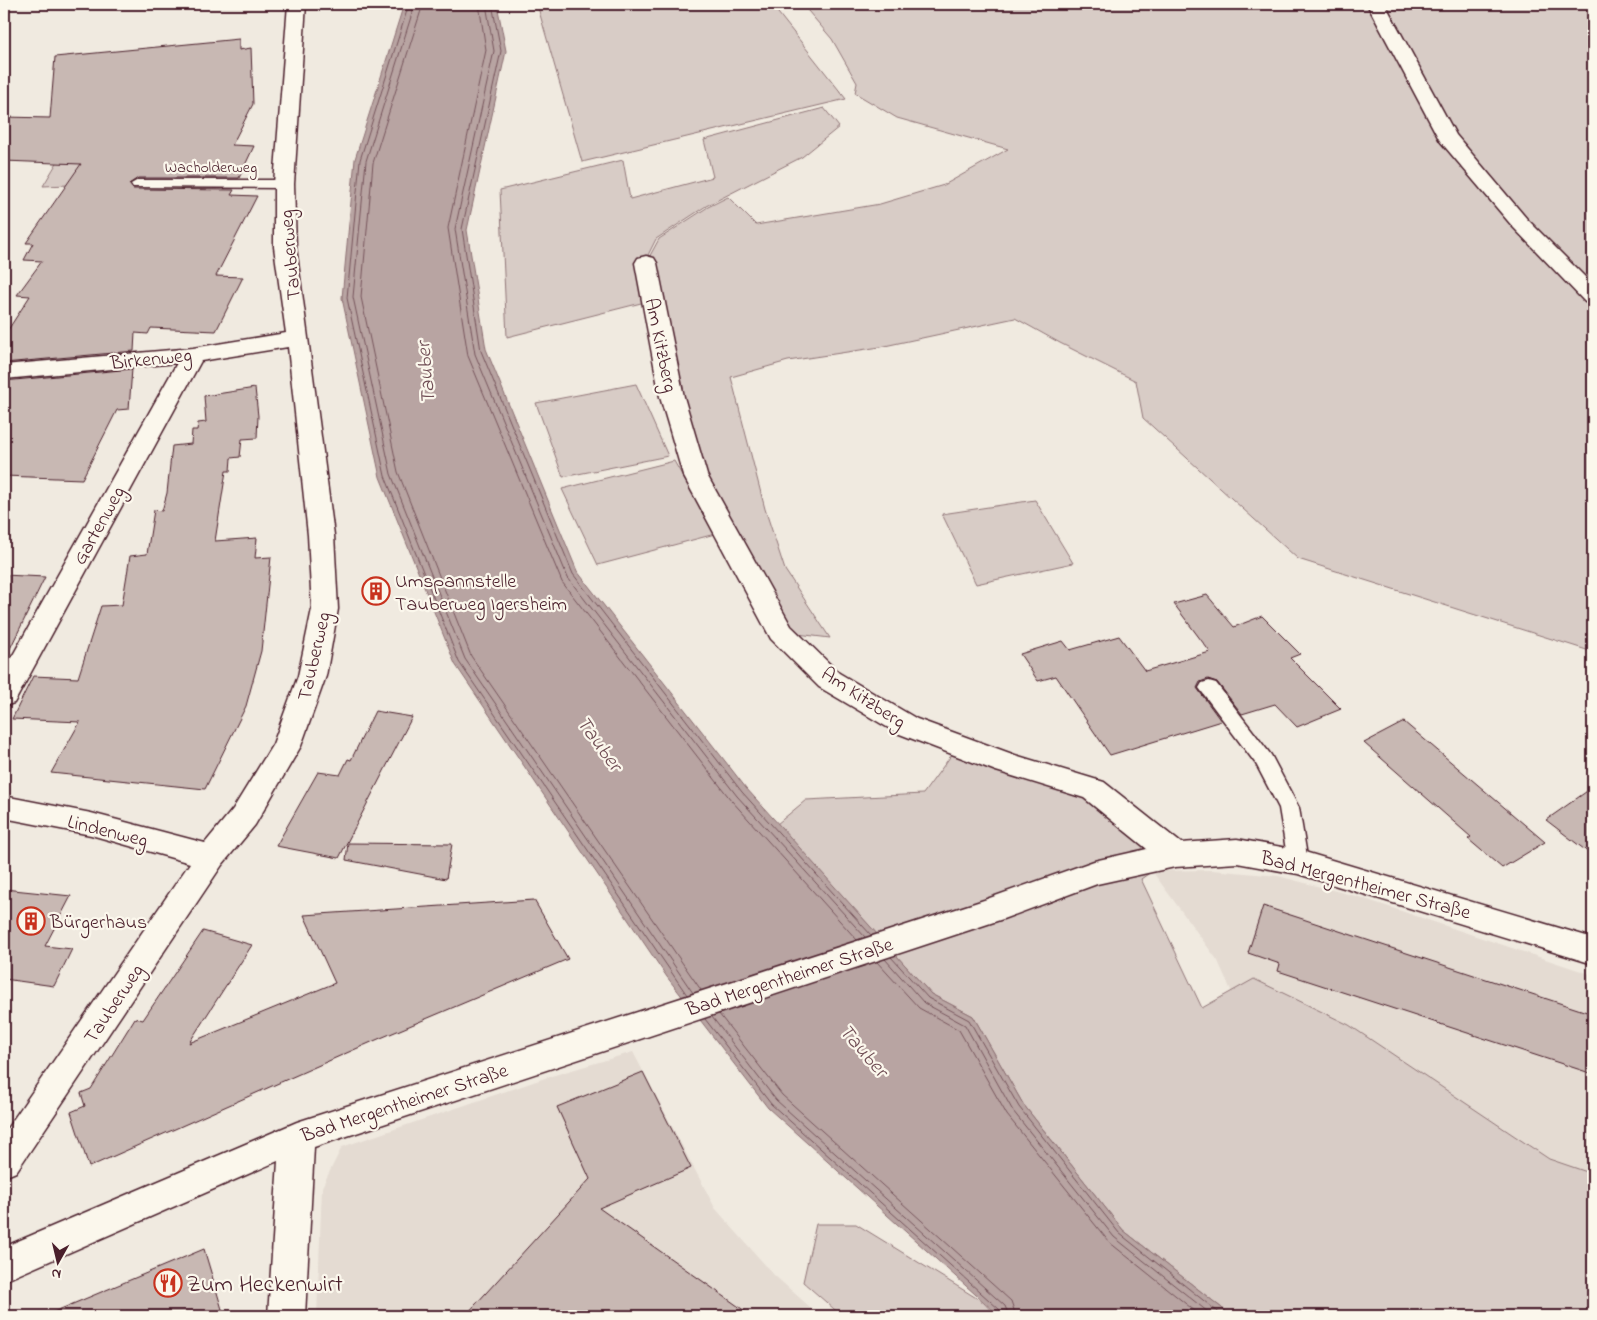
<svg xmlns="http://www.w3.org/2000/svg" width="1597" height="1320" font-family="'Indie Flower',sans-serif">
<rect width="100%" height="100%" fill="#f0eae0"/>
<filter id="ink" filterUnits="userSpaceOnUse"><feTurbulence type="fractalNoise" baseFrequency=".02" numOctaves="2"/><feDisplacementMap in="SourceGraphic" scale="10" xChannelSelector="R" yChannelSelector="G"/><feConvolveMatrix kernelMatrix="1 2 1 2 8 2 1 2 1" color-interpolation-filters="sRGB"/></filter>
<g filter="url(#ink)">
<g fill="#e4dbd2">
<path d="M1212,870l66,6 81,21 234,78v226l-346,-174 -29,-66 -66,-90z"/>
<path d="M633,1052l82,156 59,67 46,41h-503l5,-129 20,-40 206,-70z"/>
</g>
<g fill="#d8ccc6" stroke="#917678">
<path d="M537,4h234l75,95 -264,63z"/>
<path d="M802,4h791v648l-295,-93 -155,-141 -7,-37 -76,-38 -45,-25 -135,29 -92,14 -57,16 34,132 20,61 45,68 -49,-6 -86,-157 -49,-212 13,-24 49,-32 20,-10 28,28 124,-21 64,-19 64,-36 -111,-31 -42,-25 2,-10 -25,-44z"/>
<path d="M824,108l15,19 -37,30 -96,49 -50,33 -13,26 6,36 -142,36 -7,-147 123,-30 7,39 83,-22 -9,-37z"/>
<path d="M61,156l75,1 -15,26 -78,3z"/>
<path d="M636,384l32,72 -105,21 -27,-74z"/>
<path d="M674,461l41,73 -117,31 -36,-76z"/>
<path d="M1035,500l38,63 -97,21 -34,-70z"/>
<path d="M958,746l136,44 81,65 -34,24 61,129 52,-29 95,46 200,134 44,15v142h-361l-109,-86 -100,-126 -50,-88 -42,-22 -154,-170 29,-24 117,-6z"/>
<path d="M816,1224h40l127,78 13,14h-154l-39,-34z"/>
</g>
<path fill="#b8a4a2" stroke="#8c6f72" d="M404,4h93l9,47 -39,179 19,119 91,222 169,217 185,206 42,22 50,88 100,126 109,86h-231l-6,-4 -227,-204 -101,-131 -212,-313 -75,-187 -38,-179 13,-139z"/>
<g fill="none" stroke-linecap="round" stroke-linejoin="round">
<g stroke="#76545b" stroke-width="1">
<path d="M409,4l-49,156 -13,138 38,178 74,186 228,333"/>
<path d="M415,4l-49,157 -13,136 38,177 74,185 228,334"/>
<path d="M423,4l-50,159 -12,134 37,175 73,184 230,334"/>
<path d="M479,4l7,46 -38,178 20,128 94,226 169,218 126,140"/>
<path d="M486,4l8,47 -39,178 20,125 93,224 169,218 128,141"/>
<path d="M492,4l9,47 -39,178 19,122 92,223 169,218 129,143"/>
<path d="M891,957l37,41 41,22 50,87 100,126 104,83"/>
<path d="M885,959l39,44 41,22 48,86 101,126 99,79"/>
<path d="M877,962l42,46 40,22 48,85 102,127 92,74"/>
<path d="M719,1014l63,81 229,206 5,15"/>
<path d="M712,1017l64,83 229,206 4,10"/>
<path d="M705,1019l66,85 229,206 2,6"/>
</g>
</g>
<g fill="#c8b8b3" stroke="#4a1f2b">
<path d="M239,39v11l12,-2 2,56 -21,41 22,1 -15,32h-101l-9,6 4,5 101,1 -3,5 26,1 -41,80 27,1 -27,54 -65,-3 -3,6 -13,-1 -1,18 -130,12v-27l26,-40 -13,-1 25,-34 -18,-1 9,-17h-7l55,-79 -77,-3v-44l46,1 5,-61z"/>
<path d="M132,369l-3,40 -12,1 -35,69 -78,-3v-95z"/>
<path d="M255,388l3,28 -1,22 -15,1 -2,18 -9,1 -1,13h-4l-11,70 42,-3 -2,20 16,-1 -10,94 -15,55 -41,83 -154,-16 29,-51 -68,-3 21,-43 45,2 23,-72 21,-1 8,-49 17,-2 7,-44 8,1 5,-18 5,-47 19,-2 1,-14h5l1,-7 8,-1 -2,-26z"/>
<path d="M4,575l41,2 -41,84z"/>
<path d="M1207,595l27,32 28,-11 38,38 -10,4 51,51 -44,18 -22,-23 -33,10 -25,-32 -9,-3 -8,3 -3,6 24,33 -111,34 -54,-79 -18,5 -18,-27 43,-13 7,9 49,-14 26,35 65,-19 -36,-48z"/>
<path d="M375,711l37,6 -73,141 -63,-12 42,-74 22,3 8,-16 3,1z"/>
<path d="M1404,722l141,120 -43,26 -34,-29 3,-2 -107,-94z"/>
<path d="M1593,787v69l-47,-36z"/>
<path d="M348,843l104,1 -6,35 -100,-19z"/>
<path d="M4,889l67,7 -26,50 27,3 -18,37 -50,-7z"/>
<path d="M534,900l34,59 -192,81 -287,127 -18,-55 14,-6 -4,-13 10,-4 44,-71 8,2 60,-89 49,14 -63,98 146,-60 -31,-68z"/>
<path d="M1263,906l330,108v60l-315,-103 2,-7 -32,-11z"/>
<path d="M643,1072l48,96 -92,40 153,108h-287l125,-137 -33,-72z"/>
<path d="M204,1249l20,67h-180z"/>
</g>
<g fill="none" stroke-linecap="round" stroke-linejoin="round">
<g stroke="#4a1f2b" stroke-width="3">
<g id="lane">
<path d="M138,180h146l7,4 -7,4 -151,-1 -2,-3z"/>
<path d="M1209,681l7,2 55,72 28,53 9,54 -3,6 -7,2 -7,-2 -3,-6 -9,-54 -23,-44 -57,-76 3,-5z"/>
</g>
</g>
<g stroke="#4a1f2b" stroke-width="3">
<g id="street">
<path d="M288,4h18l-12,180 2,63 38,288 4,74 -12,67 -25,70 -46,79 -33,40 -206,307 -12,5v-44l186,-270 -99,-28 -87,-17v-22l87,17 114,30 28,-34 40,-65 25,-68 14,-67 -4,-74 -20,-188 -87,14 -183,335 -4,7 -10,3v-35l173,-308 -173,16v-14l189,-17 93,-15 -12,-86v-63z"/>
<path d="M1367,4h18l71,131 71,84 66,66v19l-8,-2 -72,-75 -73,-86z"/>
<path d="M646,256l8,2 3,5 27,134 23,78 84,151 48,47 78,46 98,36 89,27 77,61 56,-4 61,11 295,88v26l-295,-90 -61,-11 -62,4 -78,17 -94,35 -689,228 -9,169h-37l10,-155 -274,120v-34l293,-125 687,-222 110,-39 53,-12 -63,-51 -88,-27 -99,-38 -78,-46 -48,-48 -88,-164 -23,-78 -25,-134 3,-5z"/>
</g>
</g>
<use href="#lane" fill="#fbf7ec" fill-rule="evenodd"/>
<use href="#street" fill="#fbf7ec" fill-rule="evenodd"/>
</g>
</g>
<defs>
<g id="building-ring" transform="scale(1.4375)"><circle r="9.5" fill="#fbf7ec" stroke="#c8321e" stroke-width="1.5"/><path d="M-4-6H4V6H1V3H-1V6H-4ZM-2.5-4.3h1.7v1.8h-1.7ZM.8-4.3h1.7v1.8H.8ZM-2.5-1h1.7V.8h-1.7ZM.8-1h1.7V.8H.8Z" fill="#c8321e"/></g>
<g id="restaurant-ring" transform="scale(1.4375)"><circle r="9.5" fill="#fbf7ec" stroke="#c8321e" stroke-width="1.5"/><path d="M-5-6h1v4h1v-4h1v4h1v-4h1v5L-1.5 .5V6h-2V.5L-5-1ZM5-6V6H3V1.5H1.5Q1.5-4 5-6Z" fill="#c8321e"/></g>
</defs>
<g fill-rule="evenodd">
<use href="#building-ring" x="376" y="591"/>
<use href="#building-ring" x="31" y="921"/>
<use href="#restaurant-ring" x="168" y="1283"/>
</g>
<g text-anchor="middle" stroke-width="4.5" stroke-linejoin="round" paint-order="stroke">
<g font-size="16" fill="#4a1f2b" stroke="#fbf7ec">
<text x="211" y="172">Wacholderweg</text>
</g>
<g font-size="20" fill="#4a1f2b" stroke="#fbf7ec">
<text transform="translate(289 255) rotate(-95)" y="7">Tauberweg</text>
<text transform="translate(662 345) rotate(78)" y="7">Am Kitzberg</text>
<text transform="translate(151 358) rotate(-6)" y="7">Birkenweg</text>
<text transform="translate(98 525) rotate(-61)" y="7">Gartenweg</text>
<text transform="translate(313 656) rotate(-77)" y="7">Tauberweg</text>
<text transform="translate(864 697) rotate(33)" y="7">Am Kitzberg</text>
<text transform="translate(108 830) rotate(14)" y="7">Lindenweg</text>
<text transform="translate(1366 884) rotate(15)" y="7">Bad Mergentheimer Straße</text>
<text transform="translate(789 976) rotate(-18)" y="7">Bad Mergentheimer Straße</text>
<text transform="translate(113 1003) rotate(-56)" y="7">Tauberweg</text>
<text transform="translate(404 1102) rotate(-18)" y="7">Bad Mergentheimer Straße</text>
</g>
<g font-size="20" fill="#4a1f2b" stroke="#fbf7ec" text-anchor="start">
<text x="395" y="587">Umspannstelle<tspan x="395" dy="23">Tauberweg Igersheim</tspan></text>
<text x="50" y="928">Bürgerhaus</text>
</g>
<g font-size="21" font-style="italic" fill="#704e55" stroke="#fbf7ec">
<text transform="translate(425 373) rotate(-95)" y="7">Tauber</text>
<text transform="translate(600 743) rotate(54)" y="7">Tauber</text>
<text transform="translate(864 1050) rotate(49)" y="7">Tauber</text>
</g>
<g font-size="24" fill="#4a1f2b" stroke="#fbf7ec" text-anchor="start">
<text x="187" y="1291">Zum Heckenwirt</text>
</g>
</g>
<rect width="1597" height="1320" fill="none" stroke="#fbf7ec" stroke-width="20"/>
<rect x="10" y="10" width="1577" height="1300" fill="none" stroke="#4a1f2b" stroke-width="2" filter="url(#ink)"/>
<g transform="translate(58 1262) rotate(188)" stroke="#fbf7ec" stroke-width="4" paint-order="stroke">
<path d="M0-4L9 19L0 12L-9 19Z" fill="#4a1f2b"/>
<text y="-8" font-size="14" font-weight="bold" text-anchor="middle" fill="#4a1f2b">N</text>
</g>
</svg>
